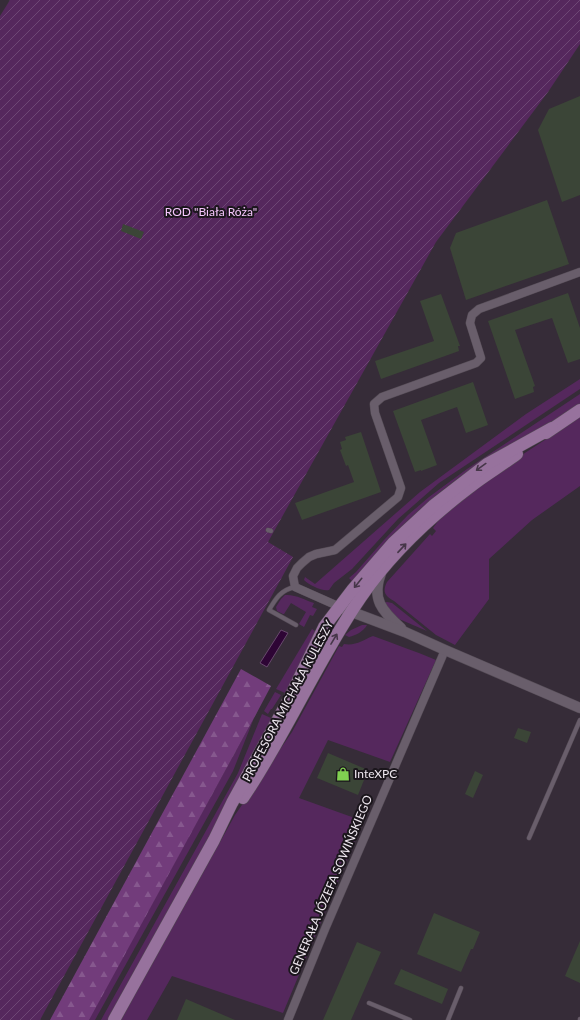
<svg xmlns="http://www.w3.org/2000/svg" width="580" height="1020" font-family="Lato,sans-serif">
<defs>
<pattern id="forest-firs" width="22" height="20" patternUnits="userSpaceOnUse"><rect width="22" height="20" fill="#723c7b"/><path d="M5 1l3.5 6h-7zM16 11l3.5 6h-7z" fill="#86588e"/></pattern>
<pattern id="garden-furrows" width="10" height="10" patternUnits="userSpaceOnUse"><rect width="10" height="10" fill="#55285d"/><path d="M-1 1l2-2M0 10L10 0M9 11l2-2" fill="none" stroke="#6e4775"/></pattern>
</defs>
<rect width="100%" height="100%" fill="#362c38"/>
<g fill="#55285d">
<path d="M580,379v10l-141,94 -41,36 -46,50 -18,14 -5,7c-6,2 -20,-5 -25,-10l1,-3 10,7 105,-92 106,-78z"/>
<path d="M580,394v10c-17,11 -33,23 -51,33 -15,8 -31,15 -45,24 -51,31 -94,74 -131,121l-4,-4 7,-6 28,-32 24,-25 21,-18 38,-28z"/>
<path d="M580,417v69l-48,34 -43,39v40l-34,46 -19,-10 -42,-34c-9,-5 -12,-9 -7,-19l43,-48 2,2 4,-5 -3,-3 11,-15 58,-45z"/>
<path d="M285,595c10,-1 20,5 29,8l-2,4 5,2 -4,7 -3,-1 -6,12 -5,-3 7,-12 -15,-9 -7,11h-1l-6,-3 -1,-4 5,-8z"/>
<path d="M387,602l5,1 35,28 -28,-12 -17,-16z"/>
<path d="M362,625h5c-4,7 -11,10 -18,12l-4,-2 6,-5z"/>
<path d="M312,629l6,4 -22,45 -11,15 -9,-4z"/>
<path d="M373,636c21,8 42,15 63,24l-46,102 -62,-22 -29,58 64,23 -80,192 -111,-37 -25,44h-26l114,-205 57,-83 47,-86 3,1 2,-3c12,2 19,-4 29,-8z"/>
<path d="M275,692l6,3 -9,14h-1l-3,5 -4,-3z"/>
<path d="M262,714l9,4 -8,21 -155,281h-7l137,-247z"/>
<path d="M254,718l-21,53 -138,249h-7z"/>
</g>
<path fill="url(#forest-firs)" d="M241,669l30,17 -17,32 -165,302h-39z"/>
<path fill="url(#garden-furrows)" d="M10,0h570v44l-32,48 -112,150 -168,300 25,15 -253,463h-40v-1004z"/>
<path fill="#2e0535" stroke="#68496d" d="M281,630l7,3 -21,34 -7,-4z"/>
<g fill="#3b4537">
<path d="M580,96v99l-18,7 -24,-72 11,-21z"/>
<path d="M547,200l22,64 -103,36 -16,-52 6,-15z"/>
<path d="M123,224l21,8 -3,7 -20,-8z"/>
<path d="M568,293l12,35v31l-12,4 -16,-45 -37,12 20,56 -2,1 1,5 -19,7 -27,-78z"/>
<path d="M441,294l19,52h-2l1,5 -78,28 -6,-18 59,-20 -14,-40z"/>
<path d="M473,382l15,43 -22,8 -9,-26 -36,13 16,45 -16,6v-1l-6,2 -22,-61z"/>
<path d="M361,432l20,60 -79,28 -7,-17 59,-21 -6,-17 -2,1 -6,-16 2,-1 -2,-7 6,-2 -1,-3z"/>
<path d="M518,728l13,4 -4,11 -13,-5z"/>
<path d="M328,753l40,17 -10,25 -41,-17z"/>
<path d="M475,771l8,4 -10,23 -8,-4z"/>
<path d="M434,913l46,19 -7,17h-2l-10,23 -44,-18z"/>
<path d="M580,941v42l-15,-7z"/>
<path d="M357,942l24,10 -30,68h-28z"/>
<path d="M401,969l47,20 -6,15 -48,-20z"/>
<path d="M186,999l49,21h-58z"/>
</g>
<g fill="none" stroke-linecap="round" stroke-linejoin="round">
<g stroke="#544b55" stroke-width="5">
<g id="service">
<path d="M268,530l3,1"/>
<path d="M295,587c-14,3 -19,11 -26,23l27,15"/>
<path d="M529,838l51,-118"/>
<path d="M369,1003l41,17"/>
<path d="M448,1020l13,-32"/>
<path d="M580,1020v-1"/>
</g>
</g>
<g stroke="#544b55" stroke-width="9">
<g id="minor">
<path d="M340,607l-45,-20 -2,-11 4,-8 5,-5 7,-6 7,-3 19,-4 63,-53 3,-9 -26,-75 -1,-9 8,-7 94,-34 5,-5 -11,-35 2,-8 7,-6 101,-37"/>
<path d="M288,1020l37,-91 120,-279"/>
</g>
</g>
<g stroke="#544b55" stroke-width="11">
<g id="tertiary">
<path d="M381,573c-10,26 1,38 20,55"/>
<path d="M344,609l61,23 40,18 135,58"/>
</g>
</g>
<g stroke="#544b55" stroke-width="13">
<g id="primary">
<path d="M546,433l34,-23"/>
<path d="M243,798c44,-65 74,-137 118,-201 29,-42 68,-79 109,-110 15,-12 31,-21 47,-33"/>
<path d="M114,1020l100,-180 18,-37 56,-102 36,-74 29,-38 40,-46 41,-38 53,-41 65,-36"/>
</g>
</g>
<use href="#service" stroke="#695e6b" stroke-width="4"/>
<use href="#minor" stroke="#695e6b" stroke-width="8"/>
<use href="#tertiary" stroke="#695e6b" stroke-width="10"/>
<use href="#primary" stroke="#97729d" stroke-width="12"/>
</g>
<defs><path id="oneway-shaft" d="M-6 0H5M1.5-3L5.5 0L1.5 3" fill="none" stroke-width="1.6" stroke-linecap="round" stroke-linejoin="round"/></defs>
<g stroke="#463649">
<use href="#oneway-shaft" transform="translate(481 467) rotate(144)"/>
<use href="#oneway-shaft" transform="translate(402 548) rotate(-47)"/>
<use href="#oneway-shaft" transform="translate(358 583) rotate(129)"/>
<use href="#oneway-shaft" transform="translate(334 639) rotate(-59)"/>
</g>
<defs>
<g id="shop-bare" transform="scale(1.08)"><path d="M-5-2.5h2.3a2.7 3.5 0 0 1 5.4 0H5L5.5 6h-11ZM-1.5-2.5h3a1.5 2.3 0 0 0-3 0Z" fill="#80d051" stroke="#1b161c" stroke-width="2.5" paint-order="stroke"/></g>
</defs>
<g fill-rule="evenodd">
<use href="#shop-bare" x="343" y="774"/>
</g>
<g text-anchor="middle" stroke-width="4" stroke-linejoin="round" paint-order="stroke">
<g font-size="12" fill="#f5c6fc" stroke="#1b161c">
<text x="211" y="216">ROD "Biała Róża"</text>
</g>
<g font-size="12" fill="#efe8f0" stroke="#1b161c">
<text transform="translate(288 701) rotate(-62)" y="4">PROFESORA MICHAŁA KULESZY</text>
<text transform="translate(331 885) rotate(-67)" y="4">GENERAŁA JÓZEFA SOWIŃSKIEGO</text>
</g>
<g font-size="12" fill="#efe8f0" stroke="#1b161c" text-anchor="start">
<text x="354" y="778">InteXPC</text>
</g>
</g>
</svg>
